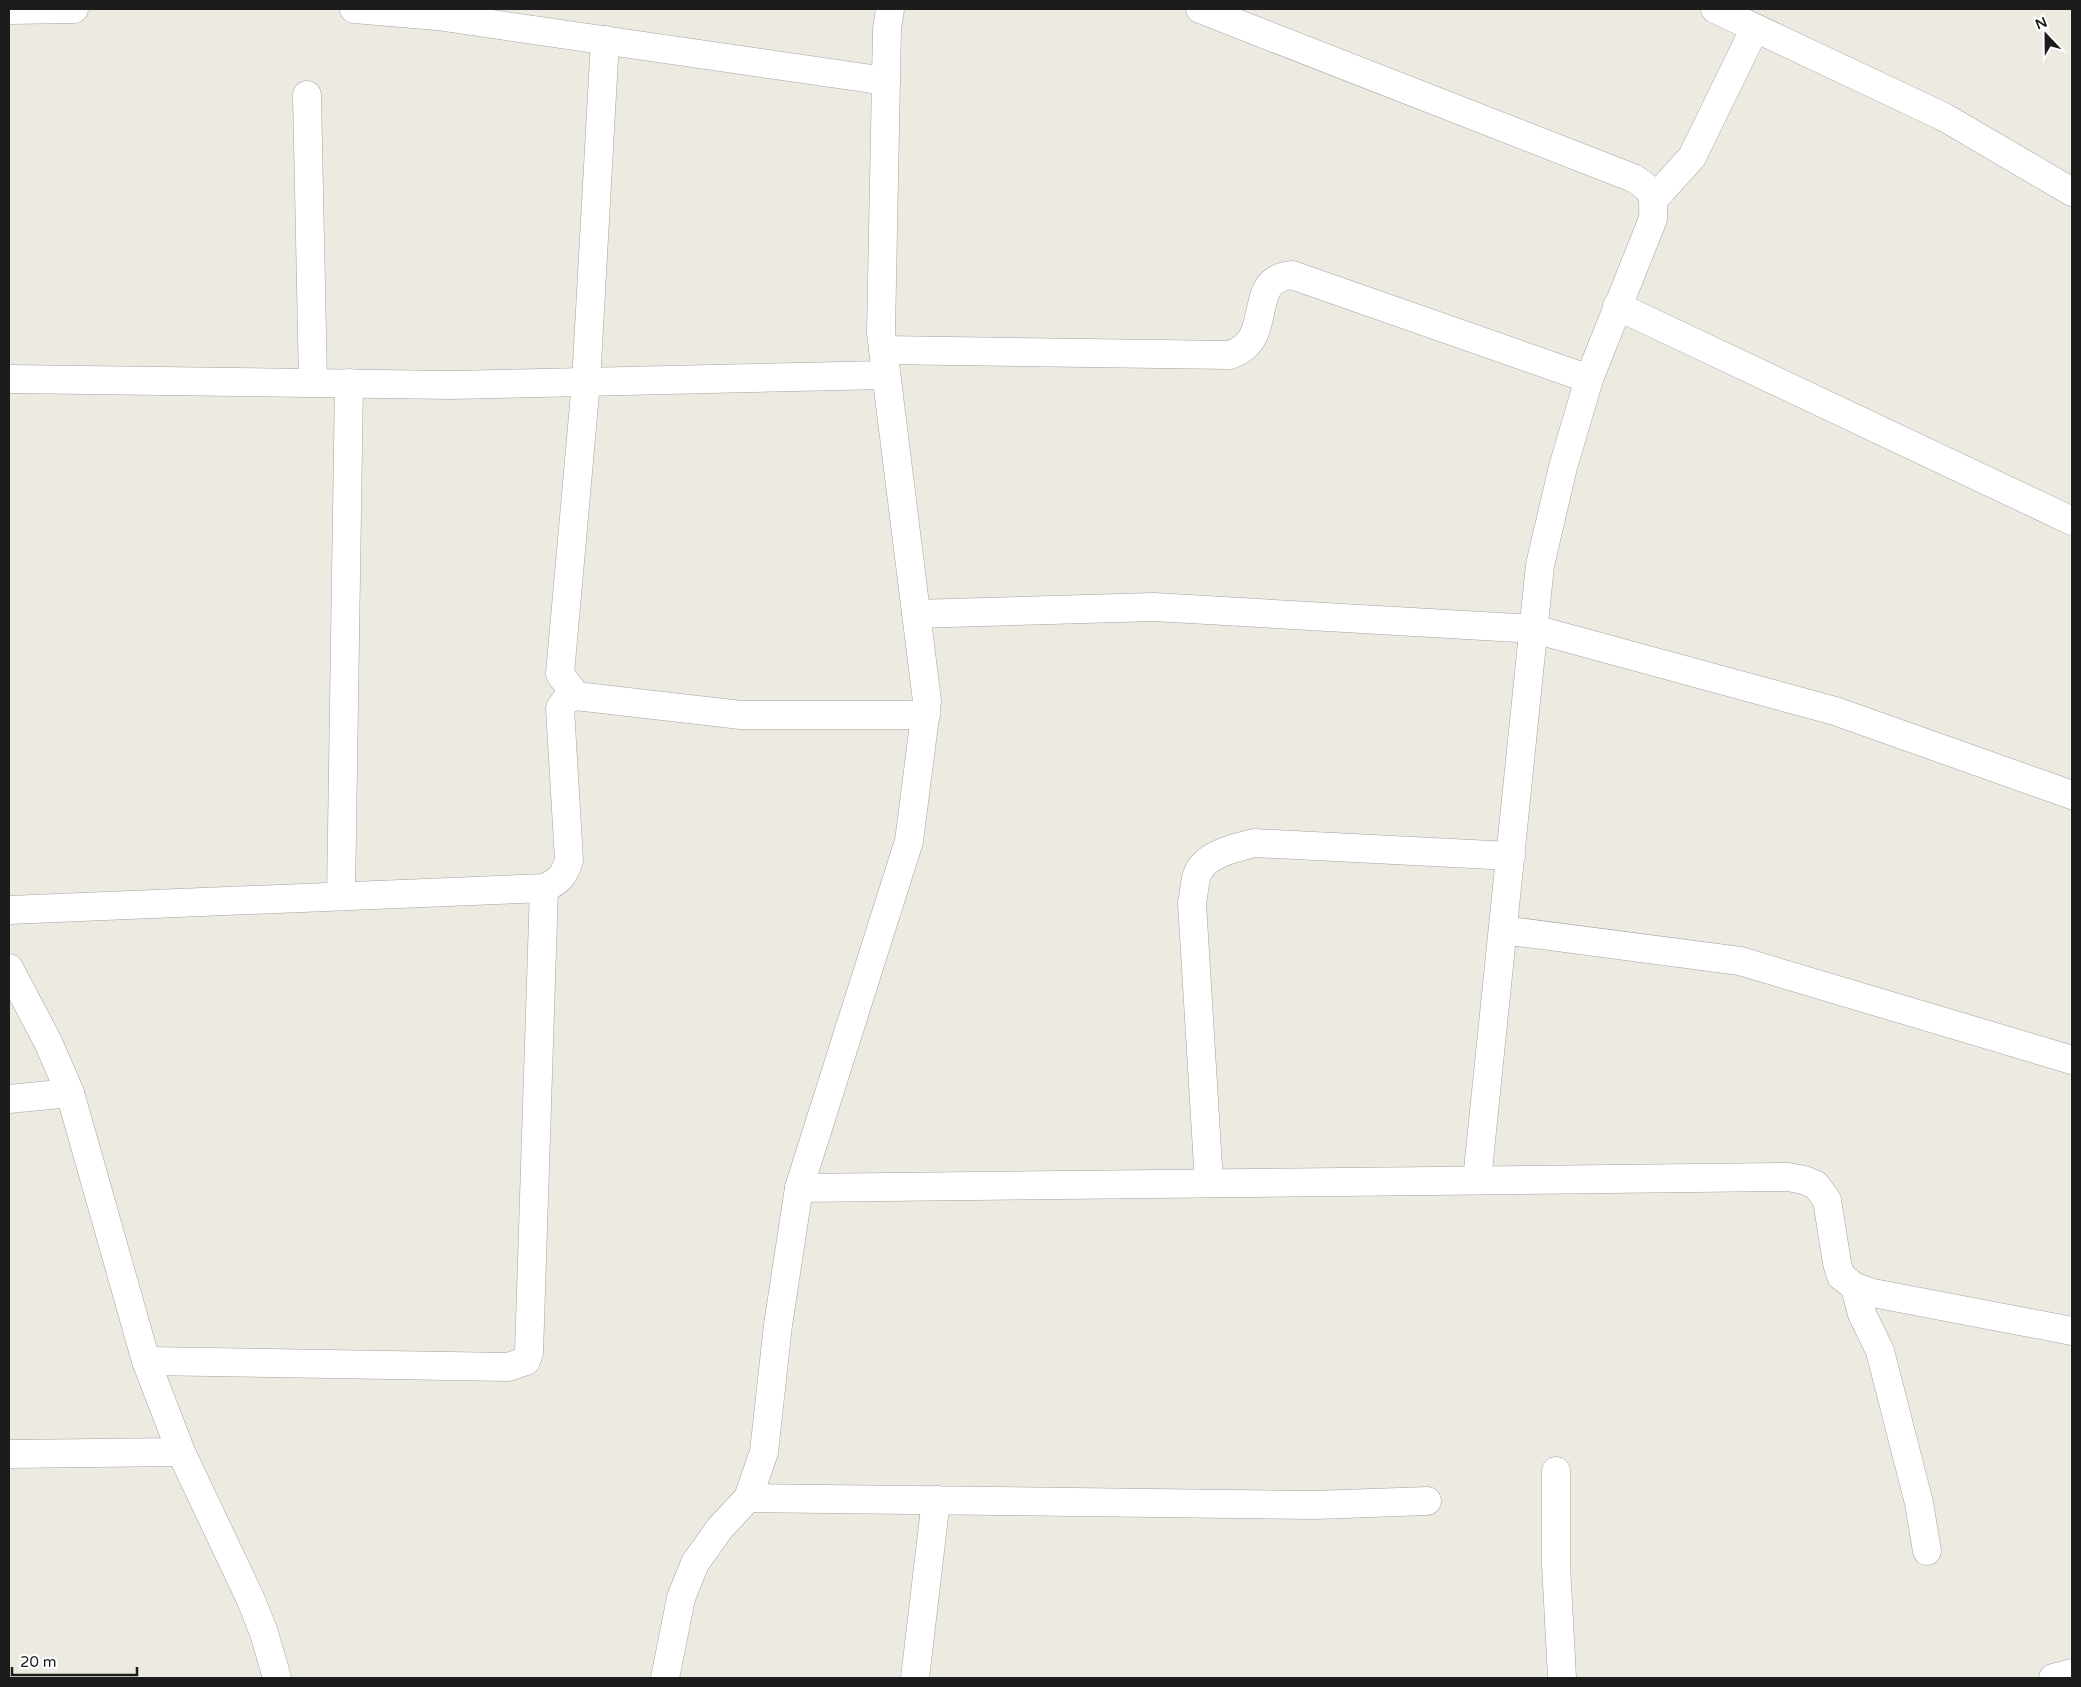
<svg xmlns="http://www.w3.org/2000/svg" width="2081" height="1687" font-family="'Varela Round',sans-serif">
<rect width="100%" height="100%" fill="#edeae1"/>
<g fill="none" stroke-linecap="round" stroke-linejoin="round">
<g stroke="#a3a3a3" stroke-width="29">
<g id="street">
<path d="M354,9l83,7 449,65"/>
<path d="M1200,9l433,169c21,12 21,18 20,41l-64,160 -26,88 -23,98 -63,615"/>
<path d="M1715,9l229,108 128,75"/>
<path d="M9,10l65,-1"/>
<path d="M307,95l6,287"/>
<path d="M1654,199l38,-42 63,-129"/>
<path d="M1617,306l455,215"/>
<path d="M883,350l346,5c49,-15 14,-76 63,-80l297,104"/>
<path d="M9,379l442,6 435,-10"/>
<path d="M916,614l238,-7 380,22 301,82 237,84"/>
<path d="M576,696l-16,-22 26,-292 19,-342"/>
<path d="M341,896l8,-513"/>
<path d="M9,910l535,-22c16,-7 20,-12 25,-28l-9,-152 6,-8 10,-4 165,19h185"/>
<path d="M1503,930l237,31 332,99"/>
<path d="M9,968l39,74 22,51 76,268 35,91 70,148 13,33 13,45"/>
<path d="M9,1099l61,-6"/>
<path d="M1209,1183l-17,-280c2,-9 2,-19 5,-28 7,-21 38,-27 57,-32l257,13"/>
<path d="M799,1188l989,-11 16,3 12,5 11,15 10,63 4,13 14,11 18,6 199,38"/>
<path d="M1855,1287l7,27 18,37 39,152 8,48"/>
<path d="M146,1361l362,6 18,-6 3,-8 15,-465"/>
<path d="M9,1454l172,-2"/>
<path d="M1556,1471v93l6,114"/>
<path d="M748,1498l567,7 112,-4"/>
<path d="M665,1678l16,-80 14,-35 25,-35 28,-30 16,-46 14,-127 21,-137 110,-347 18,-140 -46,-369 6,-303 3,-20"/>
<path d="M915,1678l21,-178"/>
<path d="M2053,1678l19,-5"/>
</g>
</g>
<use href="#street" stroke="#fff" stroke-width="28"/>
</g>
<rect width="2081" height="1687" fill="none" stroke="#1c1c1c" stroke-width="20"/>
<g transform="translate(2046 35) rotate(338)" stroke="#ffffff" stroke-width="4" paint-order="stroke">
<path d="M0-4L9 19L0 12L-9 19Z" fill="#1c1c1c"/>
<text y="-8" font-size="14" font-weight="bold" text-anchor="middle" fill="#1c1c1c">N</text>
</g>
<path d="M12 1667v8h125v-8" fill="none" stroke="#1c1c1c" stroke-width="2.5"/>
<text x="20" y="1667" font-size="15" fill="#1c1c1c" stroke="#ffffff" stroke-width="4" paint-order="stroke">20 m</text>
</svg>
